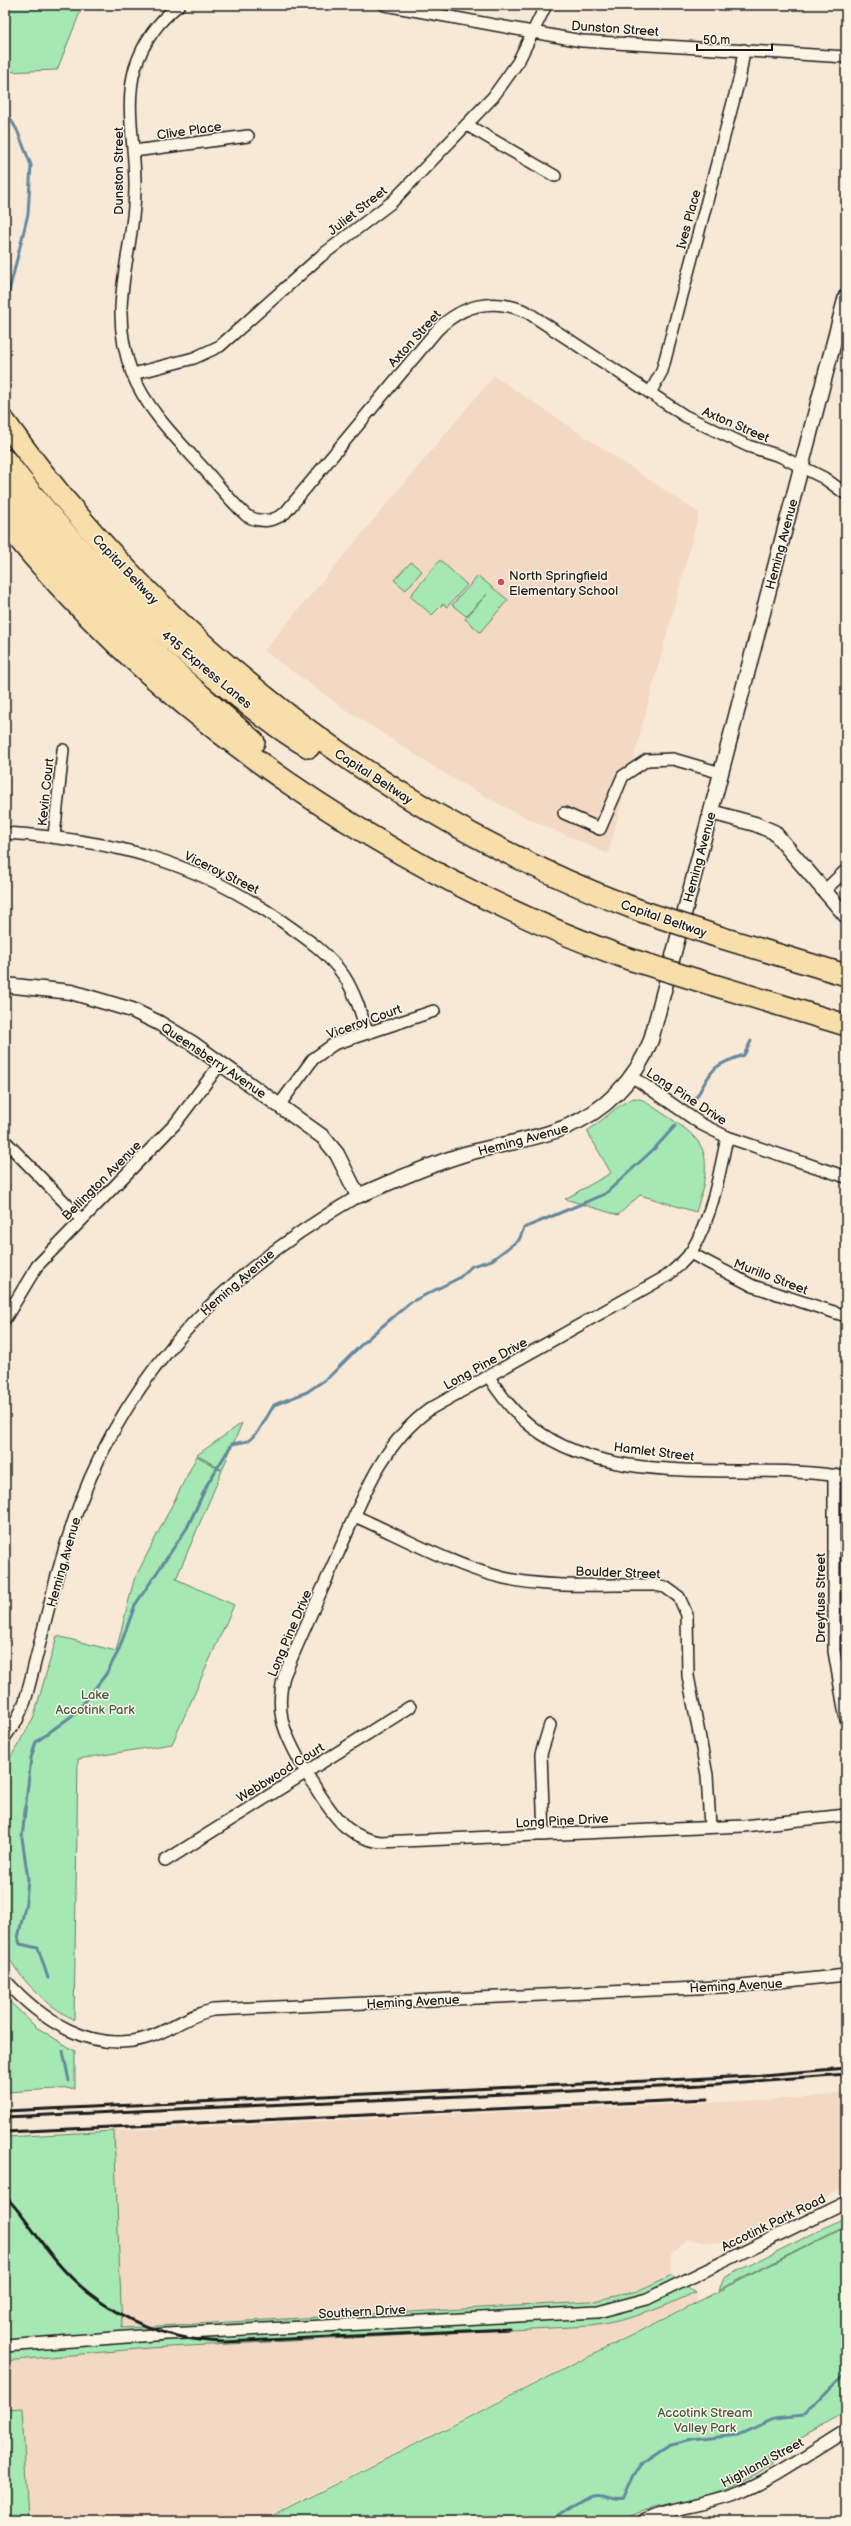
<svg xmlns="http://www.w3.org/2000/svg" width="851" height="2526" font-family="'Balsamiq Sans',sans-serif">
<rect width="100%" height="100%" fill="#f8e8d6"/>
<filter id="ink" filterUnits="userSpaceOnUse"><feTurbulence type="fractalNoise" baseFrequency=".025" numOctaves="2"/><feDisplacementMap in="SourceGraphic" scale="8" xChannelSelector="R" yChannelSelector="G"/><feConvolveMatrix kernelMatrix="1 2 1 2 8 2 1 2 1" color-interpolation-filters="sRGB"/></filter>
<g filter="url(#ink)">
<g fill="#f3d8c3">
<path d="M494,376l205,137 -91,341 -92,-41 -66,-36 -105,-68 -81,-58z"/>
<path d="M846,2093v94l-116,57 -45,-4 -14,15 1,20 -43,18 -27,7 -25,3 -456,25 -7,-197 691,-33z"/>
<path d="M695,2292l3,8 -439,221h-231l-6,-113 -17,1v-48l144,-13 442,-22 27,-4 33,-10z"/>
</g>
<g fill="#a5e8b3" stroke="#608268">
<path d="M5,5h78l-26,65 -52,2z"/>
<path d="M440,560l27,25 -20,22 -4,-3 -11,11 -22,-19z"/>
<path d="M411,562l11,9 -16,19 -12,-10z"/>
<path d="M478,576l30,24 -28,32 -15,-13 22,-25 -21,22 -14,-11z"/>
<path d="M635,1098l8,2c56,39 76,39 53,112l-56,-17 -22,20 -53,-16 46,-26 -24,-42c12,-7 37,-32 48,-33z"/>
<path d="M242,1423l-20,47 -25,-15z"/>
<path d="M197,1456l25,15 -46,108 58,26 -62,139 -94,15 -4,261c-30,-17 -52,-38 -69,-69v-184l28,-48 24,-83 59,15 18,-71z"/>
<path d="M5,1997l31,30 39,24v37l-70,4z"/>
<path d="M114,2131l8,197 468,-26 47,-11 35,-16 23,17c-33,17 -68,29 -104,34l-442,22 -144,13v-224z"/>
<path d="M846,2217v9l-127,64 5,-12z"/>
<path d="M846,2227v186l-77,43 5,8c-19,12 -38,23 -60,30 -31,11 -65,10 -94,27h-357z"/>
<path d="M22,2408l6,113h-23v-112z"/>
</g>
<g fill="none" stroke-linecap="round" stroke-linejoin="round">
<g stroke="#64889e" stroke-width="3">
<path d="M5,7l2,-2"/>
<path d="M5,110l12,20 14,35 -3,49 -23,94"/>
<path d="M696,1098c17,-29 14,-32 48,-43l7,-14"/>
<path d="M48,1978l-10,-30 -18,-4 -2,-6 8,-36 2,-23 -6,-41 9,-80 5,-16 41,-30 29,-38 12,-22 17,-47 52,-77 21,-45 24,-39 16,-3 10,-9 16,-27 33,-13 22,-15 37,-37 45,-38 48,-24 13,-12 20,-6 27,-20 5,-12 81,-34 50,-46 20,-22"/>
<path d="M63,2051l6,30"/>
<path d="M549,2521c9,-5 36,-24 44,-26 12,-3 20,6 30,3l10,-23 8,-11 27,-18 23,-6 47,-5 36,-16 29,-3 43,-44"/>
</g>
<g stroke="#1c1c1c" stroke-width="14">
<g id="minor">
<path d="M179,5c-21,16 -36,38 -44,63 -11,38 1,81 0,121 -1,67 -29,116 -3,184 15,38 47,68 74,98 13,15 26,32 41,45 14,7 25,6 38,-3l152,-183c25,-25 56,-33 90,-18l158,104 63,30 32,10 44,22 22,16"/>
<path d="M385,5l197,36 264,16"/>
<path d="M467,125l88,51"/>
<path d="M134,151l114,-15"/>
<path d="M133,374l61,-16 26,-12 101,-90 71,-54 101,-105 25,-35 28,-57"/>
<path d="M650,393l12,-22 78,-295 4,-26"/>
<path d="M564,813l36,16 23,-53 24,-16 26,-1 48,14"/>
<path d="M5,833c107,7 189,27 278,89 23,16 45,31 61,54 11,17 17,37 23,56"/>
<path d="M54,836l9,-86"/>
<path d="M825,890l21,-20"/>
<path d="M633,1077l68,47 26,13 119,40"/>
<path d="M280,1104l33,-45 21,-15 100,-33"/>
<path d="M727,1137c-8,39 -15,80 -36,115 -6,9 -16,17 -24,24l-237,133c-50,36 -69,93 -93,147 -18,40 -36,80 -53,120 -4,15 -5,28 -2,43 5,25 45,93 65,109 10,8 21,12 33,14l364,-16 102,-11"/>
<path d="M5,1141l76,78"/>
<path d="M690,1253l63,33 93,30"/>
<path d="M5,1319l32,-53 138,-142 46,-61"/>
<path d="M489,1377c12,19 25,36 43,50 84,65 216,33 314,50"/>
<path d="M834,1475v176l12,69"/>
<path d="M355,1516c47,21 98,50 149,62 48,11 102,6 151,7l10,2 14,10 8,18 1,61 19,99 3,52"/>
<path d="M5,1737l12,-17 8,-19c18,-66 31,-134 55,-198 53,-139 151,-234 278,-307"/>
<path d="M544,1835l-3,-81 9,-29"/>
<path d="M165,1861l245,-154"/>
<path d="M5,1980c35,39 86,74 141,58 24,-7 41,-23 67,-28l528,-24 105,-11"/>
<path d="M5,2346l162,-12 431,-22 49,-13 199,-97"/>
<path d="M642,2521c29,-13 62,-15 92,-26 39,-15 76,-42 112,-64"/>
</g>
</g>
<g stroke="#1c1c1c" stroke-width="17">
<g id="tertiary">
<path d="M711,812l44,12 19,8 72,84"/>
<path d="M5,985l66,7 61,18 27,13 33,20 131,94 14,17 21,42c35,-15 70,-31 107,-42 56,-16 109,-17 152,-61 15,-15 26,-32 34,-53l195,-744"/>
</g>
</g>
<g stroke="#1c1c1c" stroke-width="24">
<g id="motorway">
<path d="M5,422c159,222 380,393 636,489"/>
<path d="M5,460c60,78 128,149 204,213 32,26 64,53 100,74"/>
<path d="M5,492c73,93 160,173 249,250"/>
<path d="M5,522c155,196 390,352 624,437"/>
<path d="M719,937l127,38"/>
<path d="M707,983l139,42"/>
</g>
</g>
<use href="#minor" stroke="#fcf5e5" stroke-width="11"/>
<use href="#tertiary" stroke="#fcf5e5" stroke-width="14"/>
<use href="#motorway" stroke="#f8deab" stroke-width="21"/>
<g stroke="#1c1c1c" stroke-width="3">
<path d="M5,2111l747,-35 94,-8"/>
<path d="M5,2117l698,-32 143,-11"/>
<path d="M5,2132l702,-33"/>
<path d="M5,2196c20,20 33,44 51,65 43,51 102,79 168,81l285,-13"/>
</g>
<g stroke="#1c1c1c" stroke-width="24" stroke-linecap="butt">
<g id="motorway-bridge">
<path d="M641,911l78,26"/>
<path d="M629,959l78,24"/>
</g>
</g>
<use href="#motorway-bridge" stroke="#f8deab" stroke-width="21"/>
</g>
</g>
<circle fill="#d1495b" stroke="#fcf5e5" stroke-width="1.5" cx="501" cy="582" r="4"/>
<g text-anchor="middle" stroke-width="3" stroke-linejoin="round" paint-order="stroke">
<g font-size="13" fill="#1c1c1c" stroke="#fcf5e5">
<text transform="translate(615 28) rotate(4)" y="5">Dunston Street</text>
<text transform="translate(189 130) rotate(-8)" y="5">Clive Place</text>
<text transform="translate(118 171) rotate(-90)" y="5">Dunston Street</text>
<text transform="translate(357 210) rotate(-38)" y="5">Juliet Street</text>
<text transform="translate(688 219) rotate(-75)" y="5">Ives Place</text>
<text transform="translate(414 338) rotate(-48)" y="5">Axton Street</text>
<text transform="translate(736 424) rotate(23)" y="5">Axton Street</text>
<text transform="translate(781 544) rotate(-75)" y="5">Heming Avenue</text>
<text transform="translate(126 569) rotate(47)" y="5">Capital Beltway</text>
<text transform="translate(207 669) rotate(40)" y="5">495 Express Lanes</text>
<text transform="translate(374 776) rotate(33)" y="5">Capital Beltway</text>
<text transform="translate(45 792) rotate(-84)" y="5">Kevin Court</text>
<text transform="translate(699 857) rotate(-75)" y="5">Heming Avenue</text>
<text transform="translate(222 872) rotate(26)" y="5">Viceroy Street</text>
<text transform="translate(664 918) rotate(19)" y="5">Capital Beltway</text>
<text transform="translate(364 1021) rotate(-20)" y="5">Viceroy Court</text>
<text transform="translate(214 1060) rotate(34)" y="5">Queensberry Avenue</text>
<text transform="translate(687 1096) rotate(33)" y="5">Long Pine Drive</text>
<text transform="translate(523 1139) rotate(-15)" y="5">Heming Avenue</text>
<text transform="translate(101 1180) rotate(-45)" y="5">Bellington Avenue</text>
<text transform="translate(771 1276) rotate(21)" y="5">Murillo Street</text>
<text transform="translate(237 1282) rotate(-41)" y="5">Heming Avenue</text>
<text transform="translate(485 1363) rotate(-29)" y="5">Long Pine Drive</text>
<text transform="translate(654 1451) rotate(7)" y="5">Hamlet Street</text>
<text transform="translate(63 1562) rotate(-74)" y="5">Heming Avenue</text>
<text transform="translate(618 1572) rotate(2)" y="5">Boulder Street</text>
<text transform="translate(820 1598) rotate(-90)" y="5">Dreyfuss Street</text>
<text transform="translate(289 1633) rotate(-67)" y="5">Long Pine Drive</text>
<text transform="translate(280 1772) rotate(-32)" y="5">Webbwood Court</text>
<text transform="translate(562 1820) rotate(-3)" y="5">Long Pine Drive</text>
<text transform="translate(736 1985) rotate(-3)" y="5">Heming Avenue</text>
<text transform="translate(413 2001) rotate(-3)" y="5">Heming Avenue</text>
<text transform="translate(773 2222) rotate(-26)" y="5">Accotink Park Road</text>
<text transform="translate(362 2311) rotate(-3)" y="5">Southern Drive</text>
<text transform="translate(762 2462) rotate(-28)" y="5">Highland Street</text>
</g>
<g font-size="13" fill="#1c1c1c" stroke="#fcf5e5" text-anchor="start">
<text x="509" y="580">North Springfield<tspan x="509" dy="15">Elementary School</tspan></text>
</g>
<g font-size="13" fill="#455949" stroke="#fcf5e5">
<text x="95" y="1699">Lake<tspan x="95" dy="15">Accotink Park</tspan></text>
<text x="705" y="2417">Accotink Stream<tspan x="705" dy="15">Valley Park</tspan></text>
</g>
</g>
<rect width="851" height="2526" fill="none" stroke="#fcf5e5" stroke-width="20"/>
<rect x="10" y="10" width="831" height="2506" fill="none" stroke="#1c1c1c" stroke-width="1.5" filter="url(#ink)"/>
<path d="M697 44v6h75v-6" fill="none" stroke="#1c1c1c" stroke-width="2"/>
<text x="703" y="44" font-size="12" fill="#1c1c1c" stroke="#fcf5e5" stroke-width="3" paint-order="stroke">50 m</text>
</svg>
